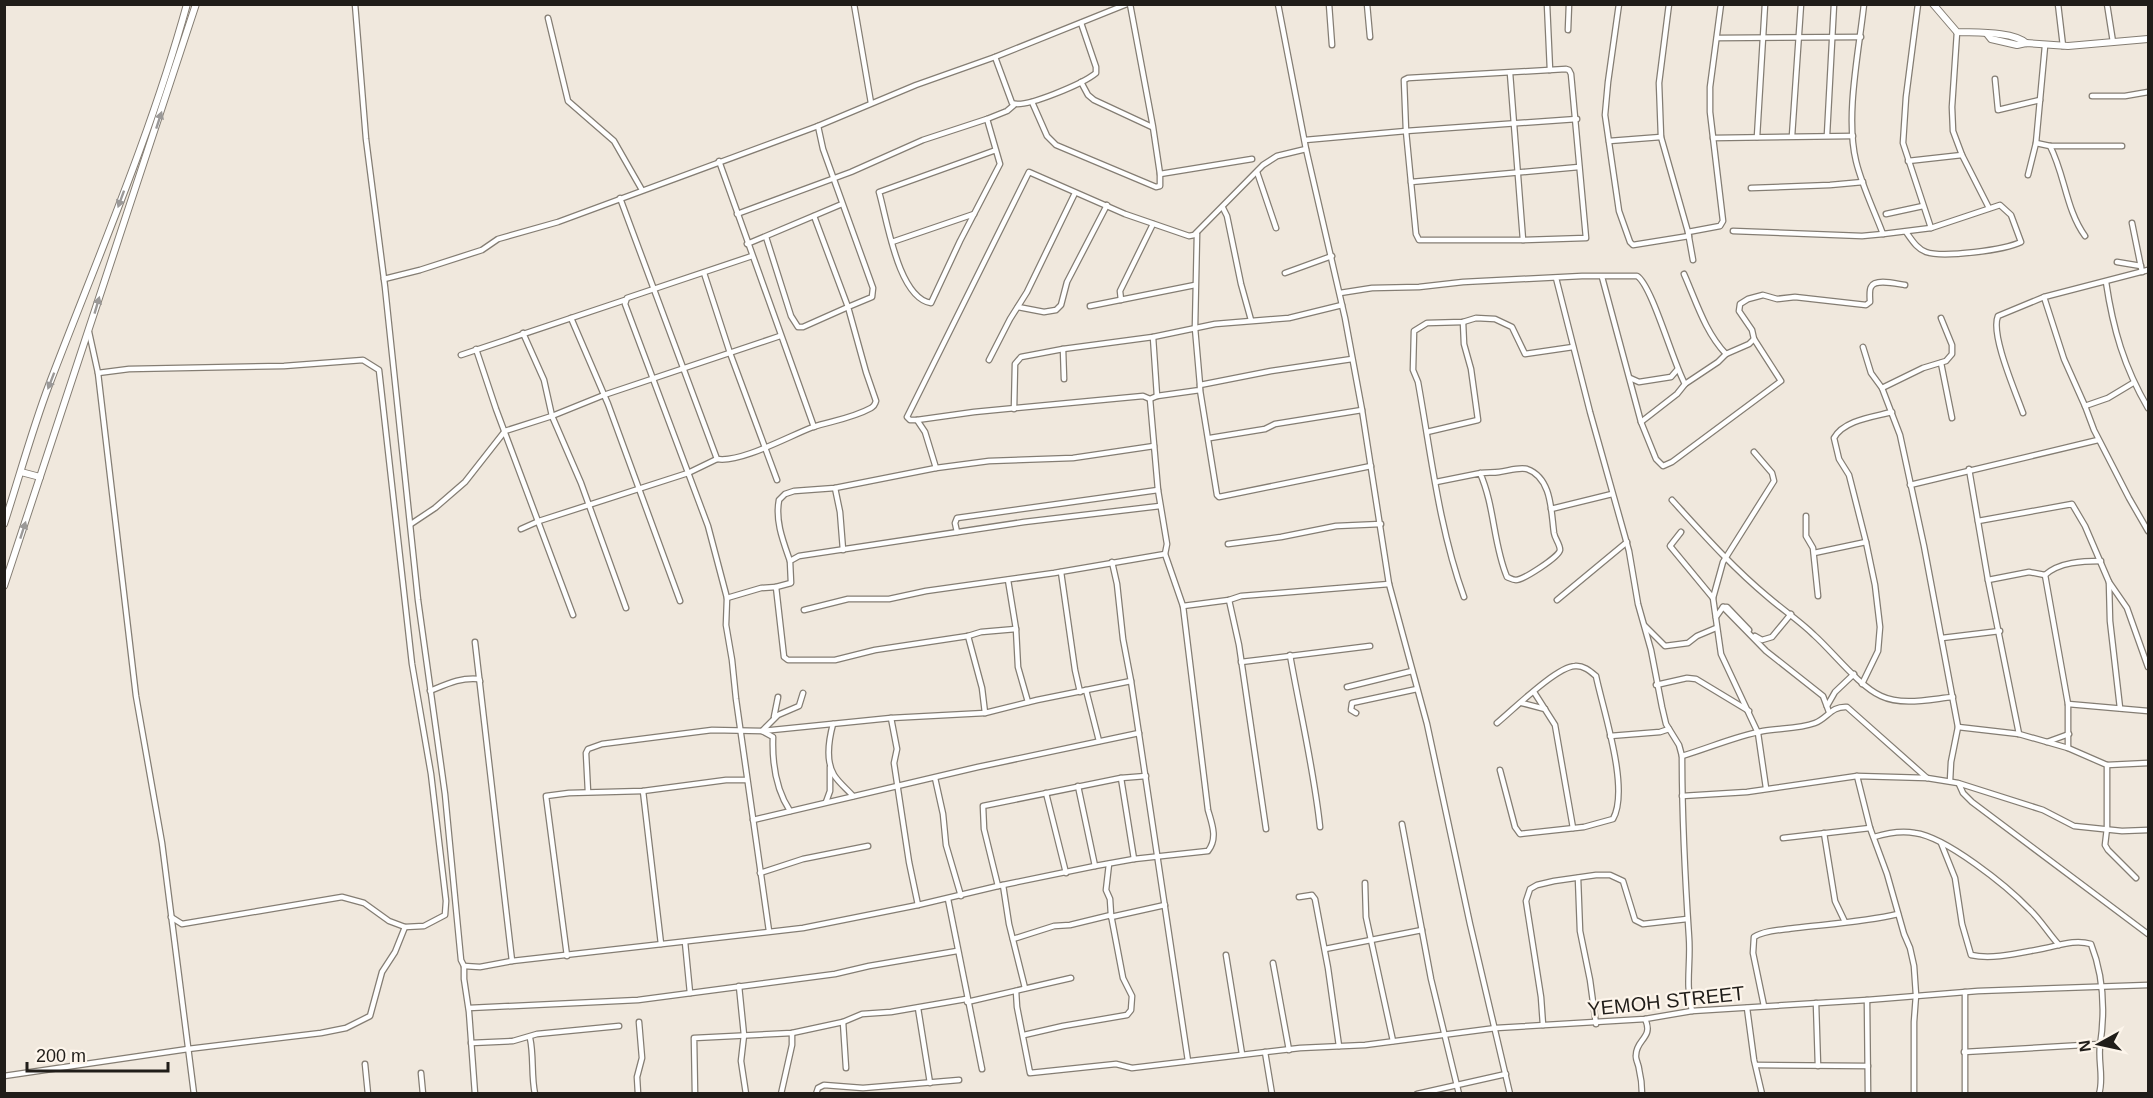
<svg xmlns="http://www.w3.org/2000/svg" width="2153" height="1098" font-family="Helvetica,sans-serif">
<rect width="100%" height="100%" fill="#f0e8dd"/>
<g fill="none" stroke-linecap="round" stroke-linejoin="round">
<g stroke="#847d73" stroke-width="7">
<g id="minor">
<path d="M355,4l11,135 19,148 33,313 27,194 16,166 3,6v13l5,33 6,82"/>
<path d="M854,4l17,99"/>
<path d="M1278,4l28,145 39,169 17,92 27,174 38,140 43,200 40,170"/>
<path d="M1329,4l3,41"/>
<path d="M1367,4l3,33"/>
<path d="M1547,4l3,66"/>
<path d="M1619,4l-11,78 -3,33 14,96 11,31 3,3 56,-9"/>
<path d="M1669,4l-10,79 2,54 27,95 5,28"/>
<path d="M1864,4c-5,47 -19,112 -8,157 6,25 18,49 27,73l48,-6 69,-23 11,10 10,27c-16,8 -78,16 -95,10 -9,-3 -14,-12 -20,-20"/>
<path d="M1918,4l-12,93 -3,46 28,85"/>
<path d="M2058,4l5,42"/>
<path d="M2107,4l6,38"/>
<path d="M548,18l20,83 46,40 28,49"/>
<path d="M1568,30l1,-26"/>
<path d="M1957,32l-5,75 1,24 9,24 27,53"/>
<path d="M1717,38l144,-1"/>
<path d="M995,57l17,46c13,6 72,-20 84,-30v-6l-15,-44"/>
<path d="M1566,69l3,1 2,4 15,164 -63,2h-104l-3,-6 -10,-103 -2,-51 4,-2z"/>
<path d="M1510,73l13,167"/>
<path d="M1995,79l3,31 42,-10"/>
<path d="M1081,82l7,13 6,5 58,27"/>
<path d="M2092,96h33l23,-4"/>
<path d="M1032,102l15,34 9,9 100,42 4,-1v-12l-7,-47 -23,-123"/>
<path d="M987,119l13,45 -40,77 -29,62c-33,-5 -44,-84 -52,-111l117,-42"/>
<path d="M1827,135l7,-131"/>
<path d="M1792,136l9,-132"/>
<path d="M1757,137l8,-133"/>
<path d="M1713,138l140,-2"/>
<path d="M1305,140l101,-9 171,-12"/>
<path d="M1609,141l52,-4"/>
<path d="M2036,143l14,3h72"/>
<path d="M2050,146c15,29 16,64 35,90"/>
<path d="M1306,149l-29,7 -14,9 -69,70 -5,1 -64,-22 -96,-42 -122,245 3,3h7l57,-8 169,-16 7,3 7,-3 43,-6v-5l71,-14 81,-12"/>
<path d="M719,161l95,266"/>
<path d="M1908,161l54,-6"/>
<path d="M1257,172l19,56"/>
<path d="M1160,174l92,-15"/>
<path d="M2028,175l8,-32 9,-97"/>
<path d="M1411,182l168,-15"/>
<path d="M1751,188l79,-3 33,-3"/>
<path d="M620,198l97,261c24,4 72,-23 96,-32 19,-6 40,-9 58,-19 4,-3 3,-2 5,-7l-10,-29 -18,-65 24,-10 1,-9 -50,-139 -5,-23"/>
<path d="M1223,208l4,8 14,68 10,36"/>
<path d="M737,214l114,-42 72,-32 64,-21 20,-8 7,-6"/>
<path d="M1886,214l37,-8"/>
<path d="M2132,223l10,49"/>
<path d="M1733,231l129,5 21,-2"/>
<path d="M1688,232l32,-6 3,-5 -13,-109v-25l11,-83"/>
<path d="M1197,234l-2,94 5,57"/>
<path d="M766,237l25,79 7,11h5l45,-20 -34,-91"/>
<path d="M892,242l82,-28"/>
<path d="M747,244l95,-40"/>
<path d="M752,256l-125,42 -2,6 83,222 19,72 -1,27 6,35 4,39 33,232"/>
<path d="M2117,262l24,4"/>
<path d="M704,273l26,80 47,127"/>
<path d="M1285,273l47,-17"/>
<path d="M1684,274c12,27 21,58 42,80l23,-10 5,-5 -2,-9 -13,-19 1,-7 8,-5 15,-4 14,4 18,-2 71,8 4,-3c0,-4 -1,-12 1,-15 4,-9 26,-3 34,-2"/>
<path d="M1602,277l39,145 15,37 7,7 9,-4 109,-81 -27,-42"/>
<path d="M1556,278l34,134 39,139 9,53 13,46 11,57 4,17 13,21 3,11c0,61 3,121 7,181 2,27 -4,46 3,74"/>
<path d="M384,279l36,-9 62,-20 16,-11 60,-17 260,-96 98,-41 79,-28 132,-53"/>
<path d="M2106,282c7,47 18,85 42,126"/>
<path d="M1340,293l32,-5 47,-1 44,-5 119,-6h55c15,9 36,87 48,108"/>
<path d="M2044,297l20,62 21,47 9,24 35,68 19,33"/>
<path d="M1121,300l-1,-9 33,-67"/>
<path d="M1090,306l105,-21"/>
<path d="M1018,307l26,5 12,-2 5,-5 6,-23 40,-77"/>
<path d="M571,318l37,86 72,197"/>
<path d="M89,332l9,41 31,-4 155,-3 79,-6 16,10 33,294 19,110 15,127 -1,14 -21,11 -19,1 -16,-6 -25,-18 -22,-6 -160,27 -11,-7"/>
<path d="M523,333l21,47 8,36 29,67 45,125"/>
<path d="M1153,337l4,59"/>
<path d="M1863,347l8,26 11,15 18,47 24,111 34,181 -7,35 -1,19"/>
<path d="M476,349l20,60 77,206"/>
<path d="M1063,349l1,30"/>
<path d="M461,355l164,-55"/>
<path d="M989,360l21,-41 17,-27 48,-99"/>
<path d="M1941,363l11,55"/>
<path d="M98,373l38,323 26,147 32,251"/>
<path d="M1630,378l9,4 32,-5 6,-7"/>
<path d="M1882,388l41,-20 23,-7 6,-7v-9l-11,-27"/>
<path d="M1200,390l17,105 2,2 152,-31"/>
<path d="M2085,406l23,-8 25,-15"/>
<path d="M1014,409l1,-45 6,-7 42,-8 90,-12 62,-13 74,-6 53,-13"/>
<path d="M2023,413c-7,-20 -33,-79 -25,-97l46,-19 104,-27"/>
<path d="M917,420l8,12 11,36"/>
<path d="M1641,422l36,-28 8,-10 33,-22 8,-8"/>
<path d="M1427,432l51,-12 -7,-51 -7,-25 -1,-22"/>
<path d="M1210,438l55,-9 10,-5 87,-14"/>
<path d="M1754,452l18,21 2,8 -51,81 -10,36 8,56 37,79 8,55"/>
<path d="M1969,469l19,111 31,154"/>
<path d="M1436,482c15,-3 30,-6 45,-9 6,-1 12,0 18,-1 9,-1 19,-5 28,-3 25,9 24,42 27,64 1,6 6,11 6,17 -1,7 -37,30 -44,30 -4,0 -6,-2 -9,-3 -14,-33 -12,-70 -27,-104"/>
<path d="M1910,485l188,-45"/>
<path d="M835,488l5,24 3,38"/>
<path d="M1672,500c31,34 61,68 96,97 15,13 32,24 46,38 19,17 45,51 67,61 21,10 50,3 72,1"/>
<path d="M1551,509l61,-15"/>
<path d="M1806,516v20l7,12 5,48"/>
<path d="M1978,521l94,-17 13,22 24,56 18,26 21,59"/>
<path d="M411,524l24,-16 30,-26 40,-51 47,-15 52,-21 176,-59"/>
<path d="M521,529l18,-8 149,-48 29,-14"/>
<path d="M957,532l-2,-9 2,-5 201,-28"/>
<path d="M1681,532l-11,14 43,52"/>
<path d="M1228,544l53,-7 55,-11 45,-2"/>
<path d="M1814,553l52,-11"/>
<path d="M790,561c-7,-20 -15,-40 -11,-61l6,-6 9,-3 41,-3 101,-20 53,-7 84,-3 81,-12"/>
<path d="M1061,572l14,98 5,22"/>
<path d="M1008,580l8,49 2,38 10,35"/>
<path d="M1988,580l41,-8 16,3"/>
<path d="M2109,582l1,39 10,87"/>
<path d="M776,587l15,-4 -1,-22 9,-5 225,-34 136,-16"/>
<path d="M1464,597c-25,-69 -33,-143 -46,-215l-5,-12 1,-39 13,-8 36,-1 13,-4 19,1 17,8 13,27 48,-7"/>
<path d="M727,598l34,-10 15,-1 8,70 4,3h47l40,-10 93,-14 13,-4 35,-3"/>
<path d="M1229,600l10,45 27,184"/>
<path d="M1557,600l70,-58"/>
<path d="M1183,606l46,-6 12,-4 148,-12"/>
<path d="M1723,607l43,44 57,45 6,16"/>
<path d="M804,610l44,-11h41l37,-8 128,-18 111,-19"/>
<path d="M1716,617l7,-10h4l22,23"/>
<path d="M1645,626l20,20 23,-3 9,-7 19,-8"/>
<path d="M968,636l14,52 3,25"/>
<path d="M1755,636l7,4 10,-3 19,-23"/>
<path d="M1942,638l58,-7"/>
<path d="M475,642l37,319"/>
<path d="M1290,655c10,57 24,115 30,172"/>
<path d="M1241,662l129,-16"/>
<path d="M1131,681l57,380"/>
<path d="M1862,684l16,-33 2,-24 -5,-42 -9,-43 -17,-67 -10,-16 -5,-21c10,-18 39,-21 58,-26"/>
<path d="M1656,685l31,-7 9,1 53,32"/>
<path d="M1347,687l65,-16"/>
<path d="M1086,690l13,51"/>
<path d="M430,691c17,-7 31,-14 49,-12l1,2"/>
<path d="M1534,692l21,33 18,103"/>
<path d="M1522,703l23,6"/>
<path d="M2068,704l80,7"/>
<path d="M1827,706l8,-14 19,-18"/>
<path d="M1356,713l-5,-3 1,-7 65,-14"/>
<path d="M774,717l4,-20"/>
<path d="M891,718l6,31 -3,14 15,99 9,43"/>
<path d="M1497,723c17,-14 59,-56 78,-57 8,-1 15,5 21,10 7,34 34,113 17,143l-29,8 -64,7 -5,-7 -15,-57"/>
<path d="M833,724c-4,15 -8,36 1,51 5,8 13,14 19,21"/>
<path d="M1958,727l61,7 49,14 39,17v63l-2,17 3,5 28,28"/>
<path d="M1610,736l50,-4 9,-3"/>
<path d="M2047,742l22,-8"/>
<path d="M2068,748v-44l-23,-129c14,-13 38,-14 56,-14"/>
<path d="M1682,756c27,-8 54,-20 81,-25 17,-3 36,-2 52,-8 13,-5 16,-17 32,-16l80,71"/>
<path d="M2107,765l41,-2"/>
<path d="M1857,776l13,52 17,46 17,60 6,14 4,18 2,29 -2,27v72"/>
<path d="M935,778l8,36 3,31 15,51"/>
<path d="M1121,778l13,81"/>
<path d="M1959,784l4,9 9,9 176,132"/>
<path d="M1078,786l17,80"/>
<path d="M643,791l18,153"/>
<path d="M588,792l-2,-39 2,-4 14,-5 110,-14 50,1 129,-13 94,-5 52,-13 94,-19 -8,-42 -6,-55 -5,-22"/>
<path d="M1046,793l20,80"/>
<path d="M1682,796l65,-4 110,-16 70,2 31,5 85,27 31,16 48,5 26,-1"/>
<path d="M826,802l4,-11v-24"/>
<path d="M790,811c-15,-23 -18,-48 -17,-74l-11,-6 16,-16 21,-9 4,-13"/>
<path d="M753,820l225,-53 161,-34"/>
<path d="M1402,824l29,155 28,115"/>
<path d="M1824,833l11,68 10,21"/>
<path d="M1874,837c13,-4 26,-7 41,-4 31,4 92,53 114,76 11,10 19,24 30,36"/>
<path d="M1783,838l87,-10"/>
<path d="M1941,843l14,35 7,46 9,31c21,5 48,-2 70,-6 17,-3 33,-10 50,-5 13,33 14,69 9,102 -2,16 4,32 -1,48"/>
<path d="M760,873l43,-14 65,-13"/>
<path d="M1578,878l2,53 10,49 6,44"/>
<path d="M1365,883l1,34 27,124"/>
<path d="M1003,885l6,39 16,64"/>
<path d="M998,886l-14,-57 -1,-23 138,-28 25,-2"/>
<path d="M1299,897l13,-2 3,4 13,69 11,78"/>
<path d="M948,899l34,170"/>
<path d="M1111,917l54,-12"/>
<path d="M1013,939l41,-13 16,-1 41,-10"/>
<path d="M685,942l5,51"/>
<path d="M1325,949l97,-19"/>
<path d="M1226,955l16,99"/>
<path d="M567,956l-21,-160 23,-3 74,-2 83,-11h21"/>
<path d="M1273,963l16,87"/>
<path d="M464,966l16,1 32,-6 291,-33 115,-23 80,-19 97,-20 39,-7 74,-8c10,-13 4,-27 0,-41l-25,-204 -18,-52 2,-10 -9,-54 -8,-91"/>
<path d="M739,986l5,49 -3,26 5,33"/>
<path d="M1016,991l1,16 13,66 86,-9 16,4 168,-20 65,-3 131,-17 149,-9 47,-8 175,-11 111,-9 170,-6"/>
<path d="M1867,1000l1,94"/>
<path d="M967,1002l104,-24"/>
<path d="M1816,1003l2,63"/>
<path d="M1764,1006l-11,-53 1,-16c11,-7 28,-7 41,-9 34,-4 69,-6 103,-14"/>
<path d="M469,1008l169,-8 197,-26 34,-8 88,-15"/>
<path d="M918,1008l12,75"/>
<path d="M1747,1008l7,52 8,34"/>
<path d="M843,1022l3,46"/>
<path d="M1543,1025l-2,-28 -15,-96 4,-12 7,-4 17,-4 42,-6h14l13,6 12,39 8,4 44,-5"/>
<path d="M1024,1035l39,-9 64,-11 4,-5 1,-14 -9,-18 -12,-63 -1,-16 -4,-9 3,-26"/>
<path d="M530,1038c4,18 1,37 5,56"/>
<path d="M471,1043l42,-2 24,-7 82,-8"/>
<path d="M1265,1052l7,42"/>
<path d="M1964,1052l136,-8"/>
<path d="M365,1064l3,30"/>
<path d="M1756,1065l112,1"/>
<path d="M421,1073l2,21"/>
<path d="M4,1076l184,-27 133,-16 25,-5 24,-12 12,-44 13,-20 10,-25"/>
<path d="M638,1094l-1,-17 5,-19 -3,-36"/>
<path d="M695,1094l-1,-56 98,-5 51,-11 19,-8 29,-2 75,-13"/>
<path d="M781,1094l11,-49v-12"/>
<path d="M816,1094l2,-6 6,-3 39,3 96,-8"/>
<path d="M1417,1094l89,-20"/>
<path d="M1642,1094c0,-9 -1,-17 -3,-25 0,-4 -4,-10 -3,-14 0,-16 18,-17 9,-36"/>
<path d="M1965,1094v-102"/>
</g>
</g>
<g stroke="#847d73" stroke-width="8">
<g id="tertiary">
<path d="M1933,4l24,28c18,1 56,-1 69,11"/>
<path d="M1987,34l4,5 26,6 9,-2 42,3 80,-7"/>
<path d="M21,472l19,5"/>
<path d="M4,524c15,-46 28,-94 45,-139 48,-126 102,-250 138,-381"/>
<path d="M4,586l192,-582"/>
</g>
</g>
<use href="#minor" stroke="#fff" stroke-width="4.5"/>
<use href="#tertiary" stroke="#fff" stroke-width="6"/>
</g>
<defs><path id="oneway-solid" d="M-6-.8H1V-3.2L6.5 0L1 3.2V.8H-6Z" transform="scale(1.5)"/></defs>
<g fill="#9b9998">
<use href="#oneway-solid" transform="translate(159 120) rotate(-72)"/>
<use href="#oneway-solid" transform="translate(121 199) rotate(110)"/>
<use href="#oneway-solid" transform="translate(97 305) rotate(-74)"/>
<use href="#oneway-solid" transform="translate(51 381) rotate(111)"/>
<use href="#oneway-solid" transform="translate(23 530) rotate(-72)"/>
</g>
<g text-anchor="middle" stroke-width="4.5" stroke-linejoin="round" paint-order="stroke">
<g font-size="20" fill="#201d19" stroke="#fdf5eb">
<text transform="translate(1666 1001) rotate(-6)" y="7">YEMOH STREET</text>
</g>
</g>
<rect width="2153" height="1098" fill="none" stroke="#201d19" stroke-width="12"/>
<g transform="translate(2099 1044) rotate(262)" stroke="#fdf5eb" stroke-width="4.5" paint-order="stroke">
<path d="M0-4.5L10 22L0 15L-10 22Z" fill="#201d19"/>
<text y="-9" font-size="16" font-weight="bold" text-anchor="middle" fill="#201d19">N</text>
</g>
<path d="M27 1062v9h141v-9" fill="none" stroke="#201d19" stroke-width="3"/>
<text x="36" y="1062" font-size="18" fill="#201d19" stroke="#fdf5eb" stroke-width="4.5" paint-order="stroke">200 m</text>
</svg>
